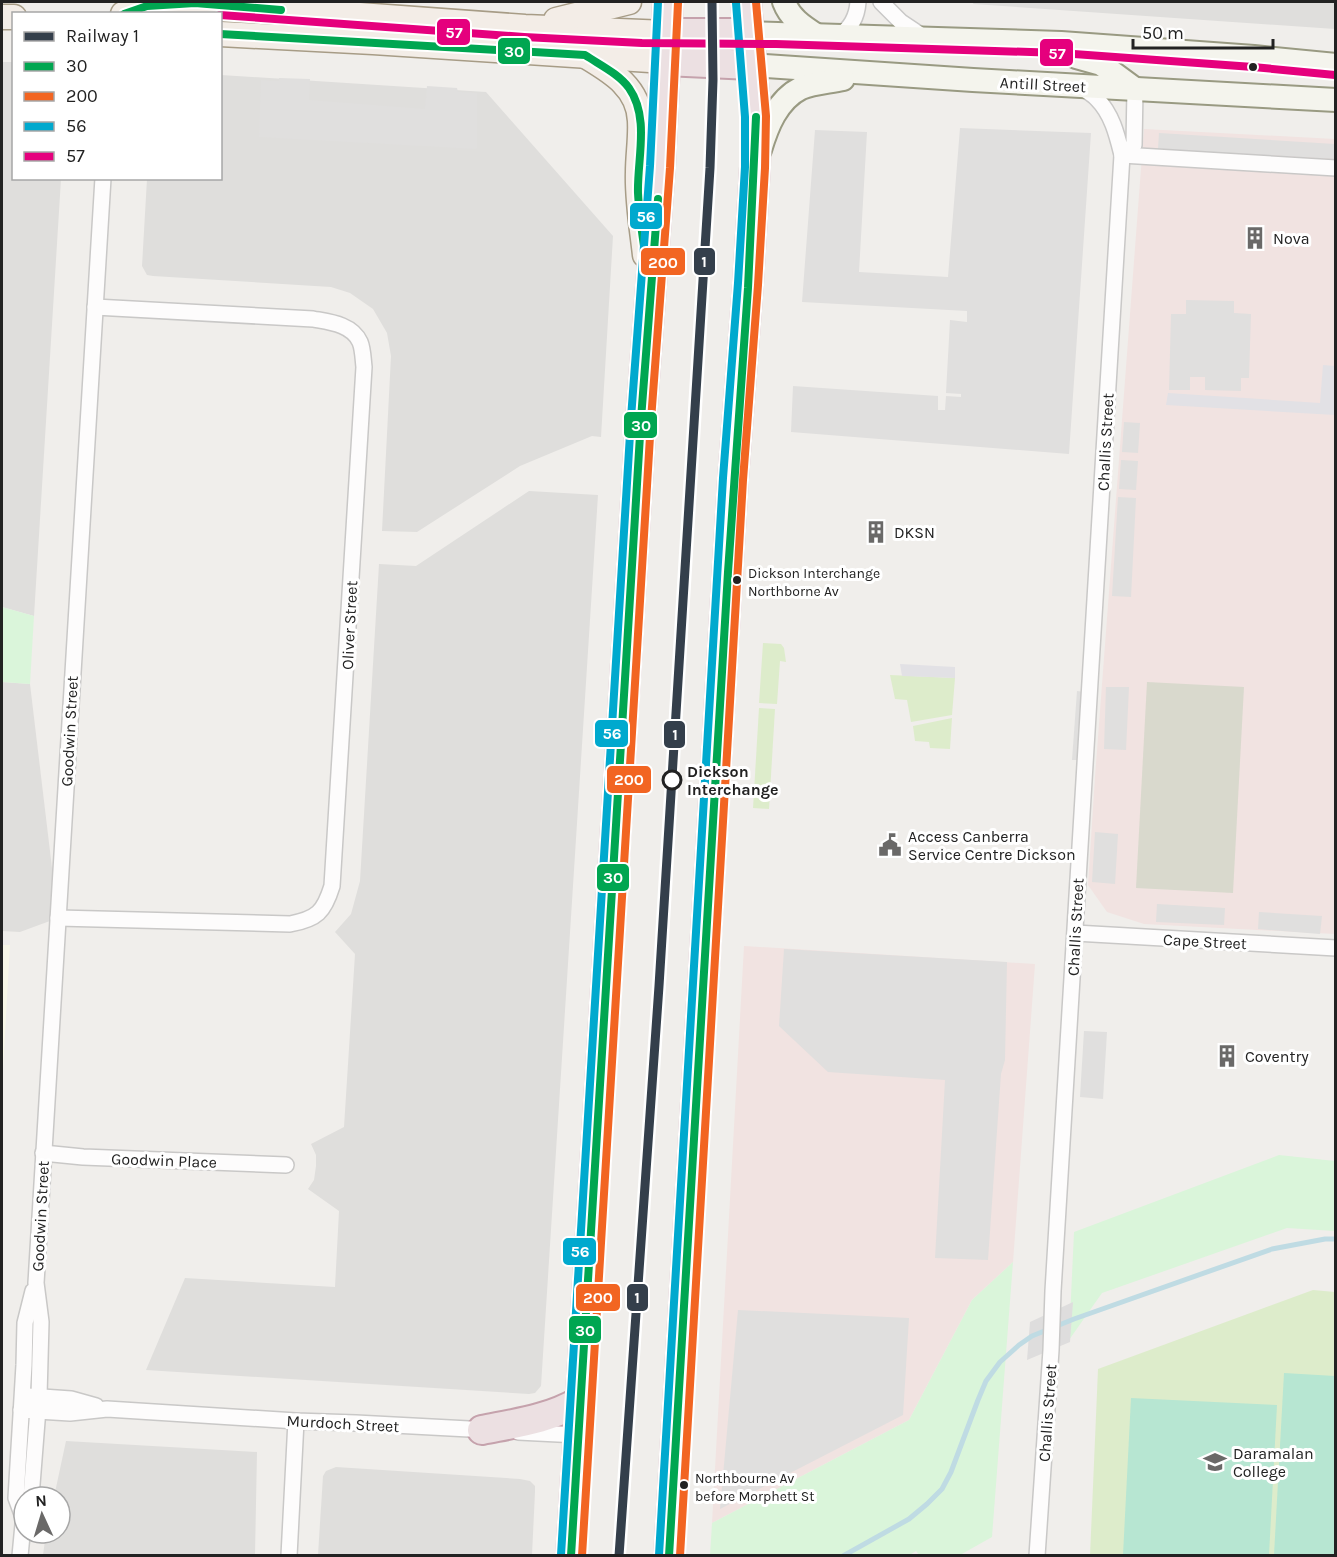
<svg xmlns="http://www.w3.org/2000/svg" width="1337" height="1557" font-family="Karla,sans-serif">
<rect width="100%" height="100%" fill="#f0eeeb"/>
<g fill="#dfdedc">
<path d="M974,2h361v27l-362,-25z"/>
<path d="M2,62h11l1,116 47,1 -27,437 -32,-9z"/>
<path d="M221,75l265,17 127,144 -12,201 -9,-1 -72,30 -103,66 -35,-1 9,-175 -4,-23 -14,-24 -23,-16 -19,-6 -178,-11 -6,-1 -5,-9 5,-87 73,-1z"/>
<path d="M529,491l69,4 -57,891 -6,7 -6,1 -383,-24 39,-92 150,9 4,-76 -31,-22 6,-9 2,-14v-11l-5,-11 33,-17 11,-173 -20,-22 16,-18 9,-33 19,-317 37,2z"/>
<path d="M2,682l28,2 28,234 -38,14 -18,-1z"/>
<path d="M66,1441l191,11 -2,103h-212l3,-22h14v-36h-6z"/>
<path d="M336,1467l184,12 10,2 5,5v6l-3,63h-214l5,-79 3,-5z"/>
</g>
<g fill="#f1e3e1">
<path d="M1144,129l191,10v795l-191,-10 -37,-12 -19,-27 7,-108z"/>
<path d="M744,946l291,18 -22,298 -41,38 -63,120 -197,103z"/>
</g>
<path fill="#f8f7e8" d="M2,945h8l-8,142z"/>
<path fill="#d9d9cd" d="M1147,682l97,5 -11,206 -97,-5z"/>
<g fill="#ddeccb">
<path d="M763,643l18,1 3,4 2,14 -6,-1 -3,43 -18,-1z"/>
<path d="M890,675l65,3 -3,37 -41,7 -4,-22 -12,-1z"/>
<path d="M759,708l16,1 -6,100 -16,-1z"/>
<path d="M952,718l-2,31 -20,-1 -1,-6 -14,-1 -2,-15z"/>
<path d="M1313,1290l22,2v263l-245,1 8,-187z"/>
</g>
<g fill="#daf5da">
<path d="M2,607l32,9 -4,68 -28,-2z"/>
<path d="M1279,1155l56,6v70l-48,-3 -185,65 -33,47 5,-108z"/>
<path d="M1013,1262l-21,275 -32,18h-41l-3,-4 -8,5h-198l2,-33 197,-103 63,-120z"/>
</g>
<g fill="#b7e6d2">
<path d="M1284,1373l51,3v179h-61z"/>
<path d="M1131,1398l146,7 -8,150h-146z"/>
</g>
<g fill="#e0dfde">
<path d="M279,78l31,1 -1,21 116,9 2,-23 30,2 1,4 19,1v56l-218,-12 2,-57 18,1z"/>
<path d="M960,128l131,5 -22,321 -278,-22 2,-46 145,10v14h7l1,-14 15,1v-3l-15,-1 4,-73 17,2v-11l-165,-9 13,-172 52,2 -8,140 89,5z"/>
<path d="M1159,133l176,11v15l-177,-10z"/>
<path d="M1186,300l48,1v12l17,1 -2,64h-8v13l-36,-1v-13h-15v13h-21l2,-76h15z"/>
<path d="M1124,422l16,1 -2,30 -16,-1z"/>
<path d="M1121,460l17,1 -2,29 -17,-1z"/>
<path d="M1118,497l18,1 -5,99 -19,-1z"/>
<path d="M1106,687h23l-3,63 -22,-1z"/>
<path d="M1077,691l8,1 -5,68h-8z"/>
<path d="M1095,832l23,2 -3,50 -23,-2z"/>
<path d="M1157,904l68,4 -1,17 -68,-3z"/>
<path d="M1259,912l63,4 -2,18 -62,-5z"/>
<path d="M784,949l223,13 -2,98 -4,14 -13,186 -53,-2 10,-178 -117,-8 -49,-46z"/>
<path d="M1084,1031l23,1 -4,67 -23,-2z"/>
<path d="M738,1310l171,8 -6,97 -183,94z"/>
</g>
<g fill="#e2e1e5">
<path d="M1323,365l12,1v49l-169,-10 2,-12 152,10z"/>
<path d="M900,664l55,3v11l-53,-2z"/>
</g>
<path fill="#dedddd" d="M1073,1302l-3,40 -43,18 3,-38z"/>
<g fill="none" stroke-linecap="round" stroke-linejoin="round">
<path stroke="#bfdbe3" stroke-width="5" d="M843,1556l66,-37 18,-15 15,-15 9,-17 27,-72 8,-19 14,-19 19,-17 13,-9 42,-17 198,-70 53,-10h11"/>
<g stroke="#c9c8c7" stroke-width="18">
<g id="street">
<path d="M881,2l20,20 24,16"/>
<path d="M840,35c12,-8 17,-19 18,-33"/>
<path d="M1122,155l214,13"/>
<path d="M1122,155l12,-10 1,-56"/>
<path d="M58,918l232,6c27,-5 34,-12 42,-38l32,-519c-1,-8 -1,-18 -4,-25 -8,-18 -31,-20 -47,-23l-218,-12"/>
<path d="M1075,933l261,15"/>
<path d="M43,1153l40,4 203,8"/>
<path d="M28,1396l43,3 25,7"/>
<path d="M21,1410l49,3 37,-4 189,12 60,2 132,7"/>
<path d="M518,1432l60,3"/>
<path d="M31,1497l8,-101 2,-74 -5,-39 67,-1105"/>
<path d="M23,1517l-7,-19 8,-133 1,-42 8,-32"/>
<path d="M20,1556l4,-42"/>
<path d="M289,1556l7,-135"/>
<path d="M1037,1556l14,-206 2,-59 69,-1136c-5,-20 -10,-41 -25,-56 -4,-5 -11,-8 -16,-12"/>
</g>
</g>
<g stroke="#999a82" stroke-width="26">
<g id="secondary">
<path d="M784,2c6,16 18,24 32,33"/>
<path d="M749,33l312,10 193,14 82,8"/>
<path d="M1064,46l12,11 25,7 34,25"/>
<path d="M751,65l222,15 363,20"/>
<path d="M760,150c7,-23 17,-50 41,-62 12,-5 29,-6 42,-9"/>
</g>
</g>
<g stroke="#a79c86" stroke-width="27">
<g id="primary">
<path d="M123,14l24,-8 48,-3 330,24 141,6"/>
<path d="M2,17h12"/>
<path d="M556,20l73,-18"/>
<path d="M220,34l153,8 292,19"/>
<path d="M587,57c25,15 52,31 53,64 1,17 -2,34 -2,51 -1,28 4,56 7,83"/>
</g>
</g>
<g stroke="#c5a2ac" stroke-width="32">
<g id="highway">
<path d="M666,33h83"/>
<path d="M665,61l86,4"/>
<path d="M482,1430c35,-7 67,-11 98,-29"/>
<path d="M571,1556l70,-1137 19,-252 8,-165"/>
<path d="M669,1556l64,-1077 15,-195 7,-117 1,-50 -10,-115"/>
</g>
</g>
<use href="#street" stroke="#fdfcfc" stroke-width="15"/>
<use href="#secondary" stroke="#f4f4ed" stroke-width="22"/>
<use href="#primary" stroke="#f3ede7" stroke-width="24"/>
<use href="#highway" stroke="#ece0e2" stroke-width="28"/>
<g stroke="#fff" stroke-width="12">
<g id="bus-1">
<path d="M124,14l23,-8 48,-3 86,7"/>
<path d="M220,34l365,21c15,10 34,19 44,33 21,30 8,71 9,105 1,20 4,40 7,60"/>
<path d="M571,1556l70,-1137 17,-220"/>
<path d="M669,1556l59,-984 20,-284 8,-171"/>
</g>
</g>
<g stroke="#fff" stroke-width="12">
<g id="bus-2">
<path d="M582,1556l69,-1136 19,-252 8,-165"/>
<path d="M680,1556l63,-1076 15,-195 7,-117 1,-52 -10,-114"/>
</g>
</g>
<g stroke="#fff" stroke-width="12">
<g id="bus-3">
<path d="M561,1555l70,-1137 19,-252 8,-164"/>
<path d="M659,1555l64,-1077 15,-195 7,-116v-50l-9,-114"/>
</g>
</g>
<g stroke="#fff" stroke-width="12">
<path id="bus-4" d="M220,15l304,22 118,6 134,1 284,9 193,14 82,8"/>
</g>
<use href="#bus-1" stroke="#00a651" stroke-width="8"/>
<use href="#bus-2" stroke="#f26522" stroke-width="8"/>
<use href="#bus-3" stroke="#00a9ce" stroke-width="8"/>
<use href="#bus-4" stroke="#e5007d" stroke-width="8"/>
<g stroke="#fff" stroke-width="14">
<path id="rail-1" d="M619,1556l40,-570 51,-818 3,-88 -1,-78"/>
</g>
<use href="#rail-1" stroke="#343f4b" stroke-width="9"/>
</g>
<defs>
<g id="building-bare" transform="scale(1.8)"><path d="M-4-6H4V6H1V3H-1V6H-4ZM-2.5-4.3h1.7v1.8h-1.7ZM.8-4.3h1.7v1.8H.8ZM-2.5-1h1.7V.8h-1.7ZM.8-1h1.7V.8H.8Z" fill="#6a6968" stroke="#fff" stroke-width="2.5" paint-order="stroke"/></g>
<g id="civic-bare" transform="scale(1.8)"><path d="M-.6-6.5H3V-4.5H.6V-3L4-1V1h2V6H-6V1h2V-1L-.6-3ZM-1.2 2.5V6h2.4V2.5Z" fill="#6a6968" stroke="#fff" stroke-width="2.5" paint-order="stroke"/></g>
<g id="school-bare" transform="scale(1.8)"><path d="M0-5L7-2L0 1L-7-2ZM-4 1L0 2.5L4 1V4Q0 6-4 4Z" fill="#6a6968" stroke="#fff" stroke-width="2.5" paint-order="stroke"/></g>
</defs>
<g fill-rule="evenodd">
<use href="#building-bare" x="1255" y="238"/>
<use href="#building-bare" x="876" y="532"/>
<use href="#civic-bare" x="890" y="845"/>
<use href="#building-bare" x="1227" y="1056"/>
<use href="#school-bare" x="1215" y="1462"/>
</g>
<g fill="#222" stroke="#fff" stroke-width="2">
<circle cx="1253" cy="67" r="5"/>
<circle cx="737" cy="580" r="5"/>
<circle cx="684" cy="1485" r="5"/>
</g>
<circle fill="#fff" stroke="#222" stroke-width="3" cx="672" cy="780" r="9"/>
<g text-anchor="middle" stroke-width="6" stroke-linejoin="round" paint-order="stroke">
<g font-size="14" fill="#222" stroke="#fff" text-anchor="start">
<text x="748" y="578">Dickson Interchange<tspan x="748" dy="18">Northborne Av</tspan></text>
<text x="695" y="1483">Northbourne Av<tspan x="695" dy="18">before Morphett St</tspan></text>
</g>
<g font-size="16" fill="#222" stroke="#fff">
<text transform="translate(1043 84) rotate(3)" y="6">Antill Street</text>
<text transform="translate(1105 442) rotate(-87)" y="6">Challis Street</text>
<text transform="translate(349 625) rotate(-87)" y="6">Oliver Street</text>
<text transform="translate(69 731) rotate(-87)" y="6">Goodwin Street</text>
<text transform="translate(1075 927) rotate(-87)" y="6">Challis Street</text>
<text transform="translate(1205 941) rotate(3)" y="6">Cape Street</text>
<text transform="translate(164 1160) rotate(2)" y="6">Goodwin Place</text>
<text transform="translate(40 1216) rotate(-87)" y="6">Goodwin Street</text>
<text transform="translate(1047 1413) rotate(-86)" y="6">Challis Street</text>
<text transform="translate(343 1423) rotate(3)" y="6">Murdoch Street</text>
</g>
<g font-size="16" fill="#222" stroke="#fff" text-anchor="start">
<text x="1273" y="244">Nova</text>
<text x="894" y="538">DKSN</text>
<text x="908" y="842">Access Canberra<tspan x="908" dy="18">Service Centre Dickson</tspan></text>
<text x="1245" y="1062">Coventry</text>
<text x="1233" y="1459">Daramalan<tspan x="1233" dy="18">College</tspan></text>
</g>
<g font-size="16" font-weight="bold" fill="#222" stroke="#fff" text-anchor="start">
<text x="687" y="777">Dickson<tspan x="687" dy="18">Interchange</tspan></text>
</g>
</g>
<g stroke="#fff" stroke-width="2">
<rect x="436" y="18" width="35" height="28" rx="6" fill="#e5007d"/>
<rect x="497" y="37" width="34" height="28" rx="6" fill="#00a651"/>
<rect x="1039" y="38" width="35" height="29" rx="6" fill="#e5007d"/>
<rect x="629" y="202" width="34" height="28" rx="6" fill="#00a9ce"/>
<rect x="693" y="247" width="23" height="29" rx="6" fill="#343f4b"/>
<rect x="640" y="247" width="46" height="29" rx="6" fill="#f26522"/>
<rect x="623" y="411" width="35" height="28" rx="6" fill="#00a651"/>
<rect x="594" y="719" width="35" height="29" rx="6" fill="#00a9ce"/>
<rect x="663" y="720" width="23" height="29" rx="6" fill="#343f4b"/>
<rect x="606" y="765" width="46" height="29" rx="6" fill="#f26522"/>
<rect x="596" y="863" width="34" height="29" rx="6" fill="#00a651"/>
<rect x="562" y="1237" width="35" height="29" rx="6" fill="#00a9ce"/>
<rect x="626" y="1283" width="23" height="29" rx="6" fill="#343f4b"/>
<rect x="575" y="1283" width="46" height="29" rx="6" fill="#f26522"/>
<rect x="568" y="1315" width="34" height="29" rx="6" fill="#00a651"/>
</g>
<g font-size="16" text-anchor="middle" font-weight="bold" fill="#fff">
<text x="454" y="38">57</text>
<text x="514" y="57">30</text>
<text x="1057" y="59">57</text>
<text x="646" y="222">56</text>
<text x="704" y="267">1</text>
<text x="663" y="268">200</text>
<text x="641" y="431">30</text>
<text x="612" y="739">56</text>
<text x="675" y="740">1</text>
<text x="629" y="785">200</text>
<text x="613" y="883">30</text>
<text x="580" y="1257">56</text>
<text x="637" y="1303">1</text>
<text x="598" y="1303">200</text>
<text x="585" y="1336">30</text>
</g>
<rect width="1337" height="1557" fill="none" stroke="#222222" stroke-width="6"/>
<rect x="12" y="12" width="210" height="168" fill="#ffffff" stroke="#a7a7a7" stroke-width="1.5"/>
<rect x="24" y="32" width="30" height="9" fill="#343f4b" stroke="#a7a7a7" stroke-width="1.5"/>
<text x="66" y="42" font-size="18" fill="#222222">Railway 1</text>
<rect x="24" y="62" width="30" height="9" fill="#00a651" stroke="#a7a7a7" stroke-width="1.5"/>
<text x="66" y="72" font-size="18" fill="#222222">30</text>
<rect x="24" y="92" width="30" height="9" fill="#f26522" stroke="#a7a7a7" stroke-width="1.5"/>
<text x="66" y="102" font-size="18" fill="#222222">200</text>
<rect x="24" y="122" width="30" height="9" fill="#00a9ce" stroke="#a7a7a7" stroke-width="1.5"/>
<text x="66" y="132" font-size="18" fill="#222222">56</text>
<rect x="24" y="152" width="30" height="9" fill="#e5007d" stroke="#a7a7a7" stroke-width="1.5"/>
<text x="66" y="162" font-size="18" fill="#222222">57</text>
<g transform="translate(42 1515) rotate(356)"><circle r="28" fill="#ffffff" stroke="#a7a7a7" stroke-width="1.5"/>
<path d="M0-4.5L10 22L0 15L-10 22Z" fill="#6a6968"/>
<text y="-9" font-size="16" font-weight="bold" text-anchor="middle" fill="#222222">N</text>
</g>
<path d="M1133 39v9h140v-9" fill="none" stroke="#222222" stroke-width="3"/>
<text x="1142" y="39" font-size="18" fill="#222222" stroke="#ffffff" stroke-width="4.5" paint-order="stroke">50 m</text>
</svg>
